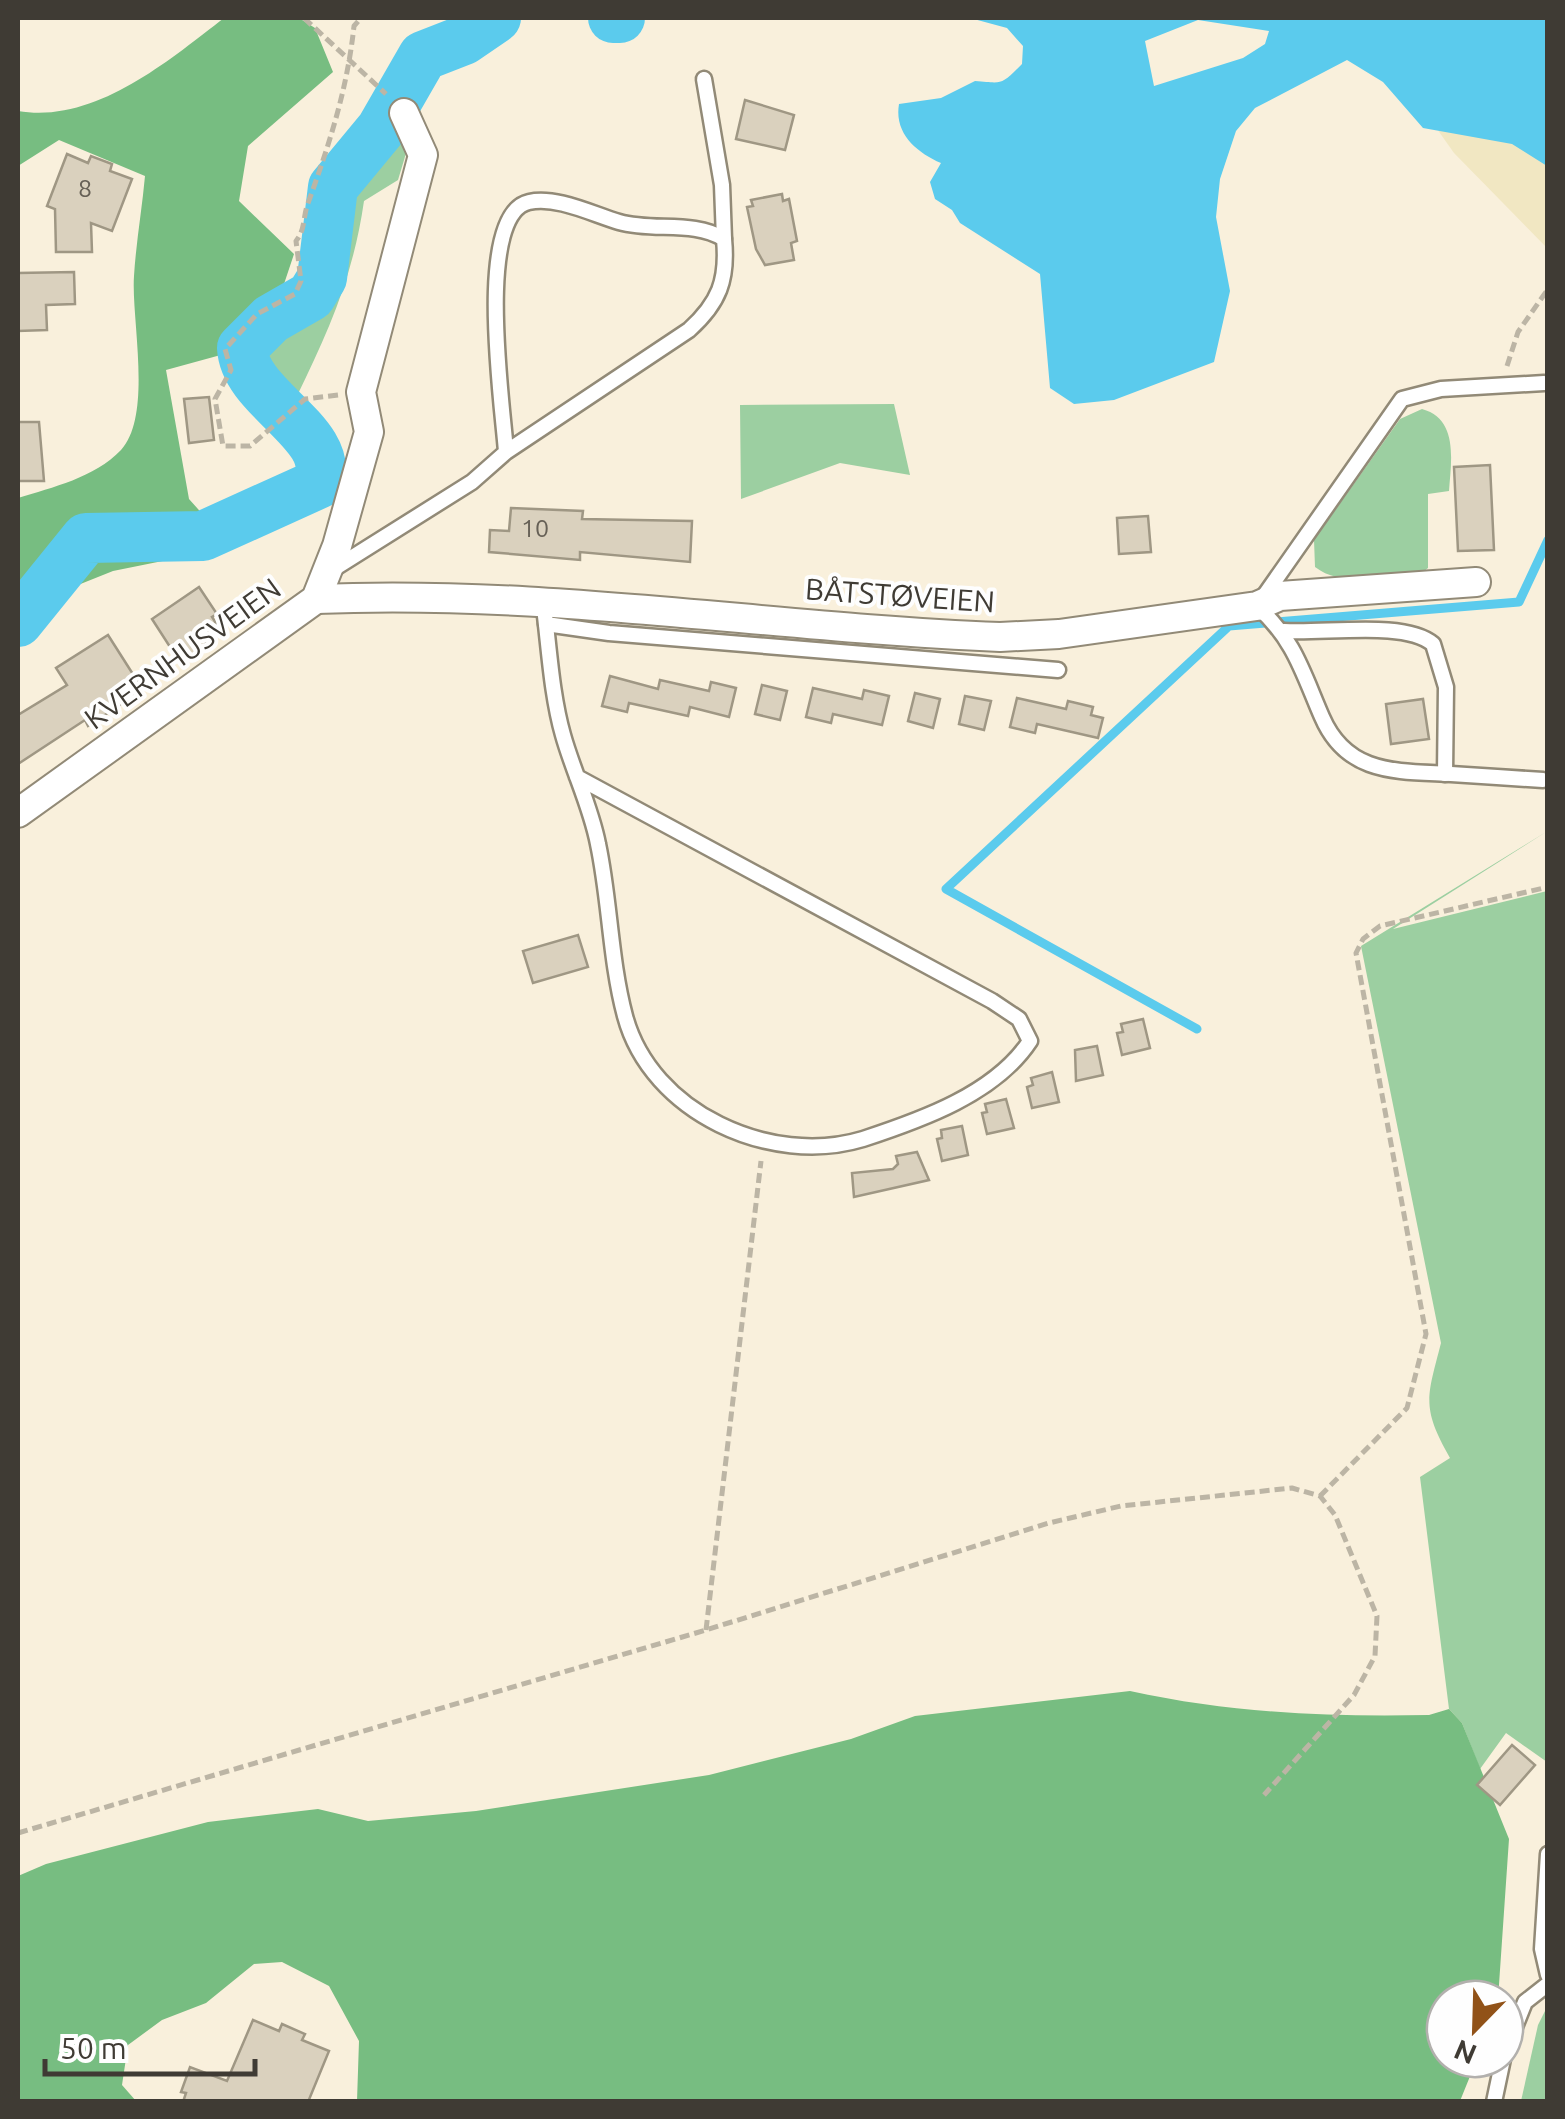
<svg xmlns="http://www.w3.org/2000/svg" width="1565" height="2119" font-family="Ubuntu,sans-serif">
<rect width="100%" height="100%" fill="#f9f0dc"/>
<g fill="#9ccfa1">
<path d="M395,117l12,33 -9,30 -34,21c-11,76 -35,129 -68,197l-11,12 -38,-51 -1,-9c19,-18 46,-27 64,-44 26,-25 31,-85 27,-118z"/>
<path d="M894,404l16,71 -70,-12 -99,36 -1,-94z"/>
<path d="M1422,409c37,10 29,53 27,82l-21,3v74l-9,7c-33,2 -77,13 -104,-8l-1,-27 86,-121z"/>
<path d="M1546,832l-153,97 154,-38v871l-41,-29 -26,36 -18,-46 -13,-14 -29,-232 30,-19c-29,-51 -23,-60 -9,-115l-80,-397z"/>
<path d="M1547,2007v94h-26l17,-76z"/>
</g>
<g fill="#77bd81">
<path d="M224,18h75l16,10 18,44 -85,74 -9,55 55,53 -10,30 -42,34 -14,35 -62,17 23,129 43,48 -119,24 -95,38v-111c35,-11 76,-20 103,-48 32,-35 10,-131 13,-174 2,-33 8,-67 11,-100l-86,-36 -41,26v-55c76,13 149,-49 206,-93z"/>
<path d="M1130,1691c100,22 197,26 299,24l20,-6 13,14 47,116 -11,160h-53v60h32l-17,42h-1103l2,-60 -30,-55 -47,-24 -28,2 -48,39 -44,17 -34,25 -6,40 14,16 -118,1v-226l28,-12 162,-42 110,-13 50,12 108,-10 233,-36 142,-36 64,-23z"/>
</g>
<path fill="#f1e7c2" d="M1547,104v144l-93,-95 -24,-34z"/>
<path fill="#5bcbed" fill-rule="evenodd" d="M970,18h577v148l-35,-22 -89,-16 -40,-46 -36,-22 -92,48 -19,23 -16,48 -4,38 14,74 -16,71 -100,38 -40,4 -24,-16 -10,-114 -80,-51 -8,-13 -17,-11 -5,-17 11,-19c-25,-11 -47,-30 -42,-59l42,-6 34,-17c28,2 25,5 47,-17l1,-18 -16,-18zM1198,20l71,11 -4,13 -22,14 -89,28 -9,-45z"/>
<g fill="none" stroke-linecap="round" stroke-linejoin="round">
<path stroke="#5bcbed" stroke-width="9" d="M1197,1029l-251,-140 283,-263 290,-24 29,-62"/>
<g stroke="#5bcbed" stroke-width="50">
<path d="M613,18h7"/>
<path d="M18,622l68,-84 117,-2 115,-52c21,-50 -73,-84 -76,-136l29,-29 40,-23 11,-18 11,-91 48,-58 42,-73 41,-16 32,-22"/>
</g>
</g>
<g fill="#dad1be" stroke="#9f9784" stroke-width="2.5">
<path d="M745,100l49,15 -9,35 -49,-11z"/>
<path d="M67,154l21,9 3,-7 21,8 -2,7 22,8 -20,52 -21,-8 1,29h-36l-1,-43 -8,-3z"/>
<path d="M782,194l1,7 6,-2 8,42 -6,2 3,17 -29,5 -9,-16 -9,-42 6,-1 -2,-6z"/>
<path d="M74,272l1,32 -29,1 1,25 -29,1v-58z"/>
<path d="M209,397l5,43 -25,3 -5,-44z"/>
<path d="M18,422h21l5,59h-26z"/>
<path d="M1490,465l4,85 -36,1 -4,-84z"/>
<path d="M511,508l72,3 -1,8 110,2 -2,41 -110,-10v8l-91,-8 1,-22 19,1z"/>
<path d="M1148,516l3,36 -32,2 -2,-36z"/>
<path d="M199,587l18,27 -5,3 9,14 -40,33 -29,-45z"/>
<path d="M108,635l35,55 -55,36 -3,-6 -67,44v-49l49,-30 -11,-17z"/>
<path d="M610,676l48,13 2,-9 49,11 2,-9 25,6 -7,29 -39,-10 -2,9 -59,-13 -2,9 -25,-6z"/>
<path d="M762,685l25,6 -7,29 -25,-6z"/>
<path d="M813,688l49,11 2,-9 25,6 -7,29 -49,-11 -2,9 -25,-6z"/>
<path d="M915,693l25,6 -7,29 -25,-7z"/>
<path d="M965,696l26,5 -7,29 -25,-6z"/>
<path d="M1017,698l49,11 2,-8 25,6 -2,8 12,3 -5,20 -61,-14 -2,9 -25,-6z"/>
<path d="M1423,699l6,40 -38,5 -5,-40z"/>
<path d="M578,935l10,32 -55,16 -10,-32z"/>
<path d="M1143,1019l7,29 -28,7 -5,-22 6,-1 -2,-8z"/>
<path d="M1097,1046l6,29 -27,6 -1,-31z"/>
<path d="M1052,1072l7,30 -27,6 -5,-21 6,-2 -2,-7z"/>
<path d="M1006,1099l8,29 -27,6 -5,-21 5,-1 -2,-8z"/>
<path d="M962,1126l6,29 -26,6 -5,-22 5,-1 -1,-8z"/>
<path d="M917,1152l12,28 -75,17 -2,-24 41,-4 5,-5 -2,-8z"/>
<path d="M1512,1745l23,20 -35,40 -23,-20z"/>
<path d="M253,2020l26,11 3,-7 23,10 -3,6 27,11 -21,51h-125l3,-9 -5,-1 9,-25 37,14z"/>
</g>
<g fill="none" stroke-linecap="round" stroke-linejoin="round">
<g stroke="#928a77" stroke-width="19">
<g id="service">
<path d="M704,79l18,106 2,54"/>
<path d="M332,570l140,-88 34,-30 183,-122c30,-27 39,-50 35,-91 -31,-19 -70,-7 -105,-17 -27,-8 -62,-26 -90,-20 -55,12 -26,205 -23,250"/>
<path d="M543,600c6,44 8,93 20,135 10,36 28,72 35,109 12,56 12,116 27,172 26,97 146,151 238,123 58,-19 132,-45 167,-98l-11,-22 -27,-18 -415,-224"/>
<path d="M546,624l63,9 449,37"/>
<path d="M1284,631c40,3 121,-11 149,13l13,43 -1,87"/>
<path d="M1543,780c-31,-2 -61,-4 -92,-6 -54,-3 -104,1 -129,-57 -20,-46 -27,-76 -65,-111l145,-207 39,-10 103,-6"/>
<path d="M1548,1854l-6,95 6,26"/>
<path d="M1505,2052l20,-50 23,-18"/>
<path d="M1494,2102l9,-43"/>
</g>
</g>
<g stroke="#928a77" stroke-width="32">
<g id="minor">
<path d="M316,599c230,-10 455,29 684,38l59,-3 198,-28 23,-10 196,-14"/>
<path d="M18,813l298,-214 21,-53 32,-114 -8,-40 62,-237 -19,-42"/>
</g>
</g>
<g stroke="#bcb5a5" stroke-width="5" stroke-dasharray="10 5" stroke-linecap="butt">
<path d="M304,18l82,76"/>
<path d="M1507,366l11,-34 30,-43"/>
<path d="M338,395l-33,4 -55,47h-27l-8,-47 16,-29 -6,-21 32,-35 38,-20 6,-13 -5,-40c9,-11 7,-22 11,-35 22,-61 40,-115 47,-180l7,-8"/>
<path d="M1320,1496l87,-88 19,-74 -70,-381 7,-14 17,-13 168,-39"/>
<path d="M706,1630l55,-469"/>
<path d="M18,1833l688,-203 343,-107 72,-17 171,-18 28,8 15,19 42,101 -2,40 -21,39 -90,100"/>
</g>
<use href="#service" stroke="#fff" stroke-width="14"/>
<use href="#minor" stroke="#fff" stroke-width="28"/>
</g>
<g text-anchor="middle" stroke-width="8" stroke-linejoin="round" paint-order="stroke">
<g font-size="25" fill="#666056">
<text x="85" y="197">8</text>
<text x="535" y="537">10</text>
</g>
<g font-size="30" fill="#3f3b34" stroke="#fefefe">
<text transform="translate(900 596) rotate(4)" y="10">BÅTSTØVEIEN</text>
<text transform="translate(183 654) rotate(-36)" y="10">KVERNHUSVEIEN</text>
</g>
</g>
<rect width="1565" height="2119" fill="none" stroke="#3f3b34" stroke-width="40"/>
<g transform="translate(1475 2029) rotate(203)"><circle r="48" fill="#fefefe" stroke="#b2b0ad" stroke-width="2.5"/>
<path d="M0-8L18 38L0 25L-18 38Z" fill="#915218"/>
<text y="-15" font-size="28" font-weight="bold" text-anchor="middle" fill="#3f3b34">N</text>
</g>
<path d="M45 2059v15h210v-15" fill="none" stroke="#3f3b34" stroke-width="5"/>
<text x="60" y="2059" font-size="30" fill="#3f3b34" stroke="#fefefe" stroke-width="8" paint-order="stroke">50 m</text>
</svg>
